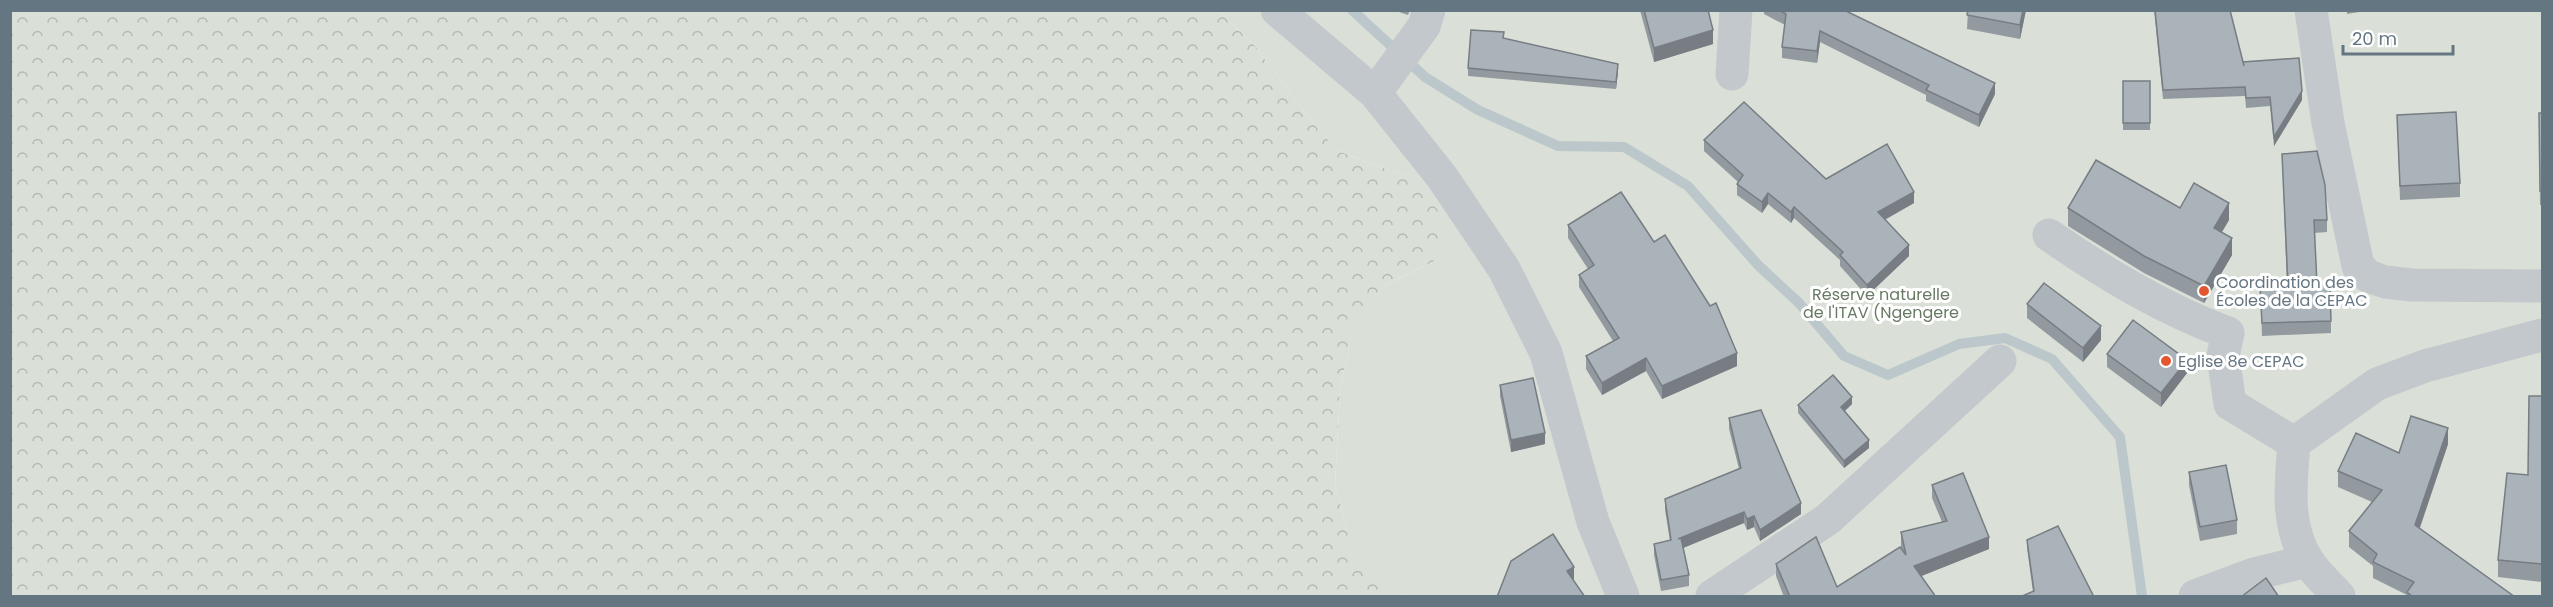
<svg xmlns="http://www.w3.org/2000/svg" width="2553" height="607" font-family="Poppins,sans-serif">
<defs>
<pattern id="forest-crowns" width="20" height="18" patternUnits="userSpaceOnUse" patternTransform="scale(1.5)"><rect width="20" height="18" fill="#dadfd7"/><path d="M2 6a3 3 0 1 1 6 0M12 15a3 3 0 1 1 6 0" fill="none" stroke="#b4b9b4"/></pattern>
</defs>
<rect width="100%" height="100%" fill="#fafaf8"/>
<path fill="#dadfd7" d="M1219,11h1323v585h-1139l-46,-30 -22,-80 5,-97 13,-61 28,-40 57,-29 -33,-83 -67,-25 -26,-29 -57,-76z"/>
<path fill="url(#forest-crowns)" d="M10,11h1209l36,35 57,76 26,29 67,25 33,34v49l-57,29 -28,41 -13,60 -5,97 22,79 46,31h-1392z"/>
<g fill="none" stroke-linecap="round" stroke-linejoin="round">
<path stroke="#bbc7cb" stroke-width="10" d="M1352,10l73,67 53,33 80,36 66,1 64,39 70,79 41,38 45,53 44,19 71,-31 46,-6 47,21 68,78 22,159"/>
<g stroke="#c3c8cc" stroke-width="33">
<path d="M1277,10l98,83 67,84 62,92 42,84 47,169 30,74"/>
<path d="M2311,10l17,113 30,143 10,10 17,6 27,3 130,1"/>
<path d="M1732,74l4,-64"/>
<path d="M1375,93l49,-67 5,-16"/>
<path d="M2049,235c56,39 114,74 179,98l-5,23 7,48 64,39"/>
<path d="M1712,596l116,-77 172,-158"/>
<path d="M2195,596l59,-22 54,-13"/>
<path d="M2339,596c-10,-11 -23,-22 -31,-35 -23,-35 -17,-78 -14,-118l83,-59 48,-18 117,-31"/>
</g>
</g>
<g fill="#929a9f">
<path d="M1393,10h17l-2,5z"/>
<path d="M1640,10h68l5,34 -59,18z"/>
<path d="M1764,10h80l151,84 -16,33 -53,-26v-6l-106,-53 -3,21 -35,-5v-11l3,-22 -21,-11z"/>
<path d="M1968,10h58l-6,29 -53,-10z"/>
<path d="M2154,10h76l13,55 59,35 -28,46 -4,-40 -24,2 -1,-12 -82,3z"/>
<path d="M2347,10h25l-25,4z"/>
<path d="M1504,38l114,33 -2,18 -148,-13v-8z"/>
<rect x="2123" y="81" width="27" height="49"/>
<path d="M2539,113h3v92h-2z"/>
<path d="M2397,115l63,68v14l-60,3z"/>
<path d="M1704,140l122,39 88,24 -29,17 24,36 -42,40 -27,-30v-6l-46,-42 -3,5 -23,-19 -6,9 -25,-18v-11l1,-2 -34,-31z"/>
<path d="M2282,154l45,66v12l-13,1 3,52 14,36v12l-69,3 -2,-49 27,-1z"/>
<path d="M2068,208h112l49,12 -7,12 10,23 -28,48 -60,-30 -76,-47z"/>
<path d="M1568,225l86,17 83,124 -75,33 -16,-28 -44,24 -16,-26v-13l27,-15 -34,-54v-12l9,-6 -20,-31z"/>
<path d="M2027,304l74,36 -18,22 -56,-44z"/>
<path d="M2107,354l80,19 -26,34 -54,-40z"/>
<path d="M1500,385l45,59 -34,8 -11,-56z"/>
<path d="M2542,396v186l-44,-5v-17l30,-85z"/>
<path d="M1852,404l-7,7 24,37 -25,20 -46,-55v-8z"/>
<path d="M1729,418l72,96 -41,27 -6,-14 -7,3 -3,-7 -61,25 6,27v11l-28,5 -7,-36v-11l16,-3 -5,-31v-11l74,-30 -10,-40z"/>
<path d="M2448,444l-28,84 95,69h-108v-2l-34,-17v-12l-24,-19v-16l23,-29 -34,-15v-16l61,-18z"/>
<path d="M2189,472l48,48v14l-37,7 -11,-56z"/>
<path d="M1932,485l57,64 -68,27 15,21h-152l-8,-21v-12l61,23 64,-38v-17l41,-10 -10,-24z"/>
<path d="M2027,540l67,57 -61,-5 -6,-44z"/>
</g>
<g fill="#777d82">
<path d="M2023,10h3l-6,29v-14z"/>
<path d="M1713,30v14l-59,18v-14z"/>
<path d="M1820,31v11l-3,21v-12z"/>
<path d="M1618,64v7l-2,18v-7z"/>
<path d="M1995,83v11l-16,33v-12z"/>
<path d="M2302,91v9l-28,46v-9z"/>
<path d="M1914,192v11l-36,20v-11z"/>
<path d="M1768,193v11l-6,9v-11z"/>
<path d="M2229,203v17l-15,25v-17z"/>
<path d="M1794,207v11l-3,5v-11z"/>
<path d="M2232,238v17l-28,48v-17z"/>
<path d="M1909,245v11l-42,40v-11z"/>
<path d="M2101,326v14l-18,22v-14z"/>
<path d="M1737,353v13l-75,33v-13z"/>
<path d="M1646,358v13l-44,24v-12z"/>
<path d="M2187,360v13l-26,34v-14z"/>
<path d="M1852,397v7l-11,10v-7z"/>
<path d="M2448,428v16l-33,97v-16z"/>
<path d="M1545,433v11l-34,8v-12z"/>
<path d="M1869,440v8l-25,20v-7z"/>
<path d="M1801,503v11l-41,27v-11z"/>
<path d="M1744,512v11l-66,27v-11z"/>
<path d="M1754,516v11l-7,3v-11z"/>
<path d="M1989,537v12l-75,30v-13z"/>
<path d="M1574,567v12l-7,4v-12z"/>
</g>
<g fill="#aab3b9" stroke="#777d82" stroke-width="1.5">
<path d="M1644,10h64l5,20 -59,18z"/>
<path d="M1779,10h65l151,73 -16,32 -53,-25 3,-5 -109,-54 -3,20 -35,-4 4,-33z"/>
<path d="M1968,10h55l-3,15 -53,-10z"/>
<path d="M2155,10h75l14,56 -1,-4 56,-4 3,33 -28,46 -4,-40 -24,1 -1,-11 -82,3z"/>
<path d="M1471,30l33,2 -1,6 115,26 -2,18 -148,-14z"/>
<rect x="2123" y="81" width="27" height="42"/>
<path d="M1744,102l82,77 61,-35 27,48 -36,20 31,33 -42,40 -27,-30 3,-3 -49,-45 -3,5 -23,-19 -6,9 -25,-18 6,-9 -39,-35z"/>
<path d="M2456,112l4,71 -60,3 -3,-71z"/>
<path d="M2539,113h3v78h-2z"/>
<path d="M2317,151l8,34 2,35h-13l3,65h13l1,36 -69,2 -2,-36 28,-1 -6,-132z"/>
<path d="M2096,160l84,48 14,-25 35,20 -15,25 18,10 -28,48 -60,-30 -76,-48z"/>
<path d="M1621,192l33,50 11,-7 45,71 6,-3 21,50 -75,33 -16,-28 -44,25 -16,-27 33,-18 -40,-63 15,-10 -26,-40z"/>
<path d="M2044,283l57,43 -18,22 -56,-44z"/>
<path d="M2133,320l54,40 -26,33 -54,-39z"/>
<path d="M1833,375l19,22 -11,10 28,33 -25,21 -46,-56z"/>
<path d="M1533,378l12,55 -34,7 -11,-55z"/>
<path d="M2529,396h13v168l-44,-4 9,-87 21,2z"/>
<path d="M1761,410l40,93 -41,27 -6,-14 -7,3 -3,-7 -66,27 3,-1 8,37 -28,5 -7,-36 17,-4 -6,-41 76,-31 -12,-50z"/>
<path d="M2411,416l37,12 -33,97 100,72h-102l-6,-5 7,-10 -41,-20 4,-8 -28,-23 33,-41 -44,-19 18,-38 43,20z"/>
<path d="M2226,465l11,55 -37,7 -11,-55z"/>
<path d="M1963,473l26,64 -75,29 22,31h-146l-14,-33 40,-27 21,50 63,-40 6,8 -5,-23 46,-11 -15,-36z"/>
<path d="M2058,526l36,71h-74l14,-6 -7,-51z"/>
<path d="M1553,534l21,33 -7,4 18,26h-88l14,-36z"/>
<path d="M2266,578l13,19h-38z"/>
</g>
<g fill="#e4572e" stroke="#fff" stroke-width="2">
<circle cx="2204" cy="291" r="6"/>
<circle cx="2166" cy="361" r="6"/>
</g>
<g text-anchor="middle" stroke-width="6" stroke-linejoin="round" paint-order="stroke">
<g font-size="16" fill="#657683" stroke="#fff" text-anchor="start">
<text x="2216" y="288">Coordination des<tspan x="2216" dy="18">Écoles de la CEPAC</tspan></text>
<text x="2178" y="367">Eglise 8e CEPAC</text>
</g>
<g font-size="16" fill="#687a64" stroke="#fff">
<text x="1881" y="300">Réserve naturelle<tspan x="1881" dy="18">de l'ITAV (Ngengere</tspan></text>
</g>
</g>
<rect width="2553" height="607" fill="none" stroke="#657683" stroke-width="24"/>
<path d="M2343 45v9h110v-9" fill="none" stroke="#657683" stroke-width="3"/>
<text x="2352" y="45" font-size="18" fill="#657683" stroke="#ffffff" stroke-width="4.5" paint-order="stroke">20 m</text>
</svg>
